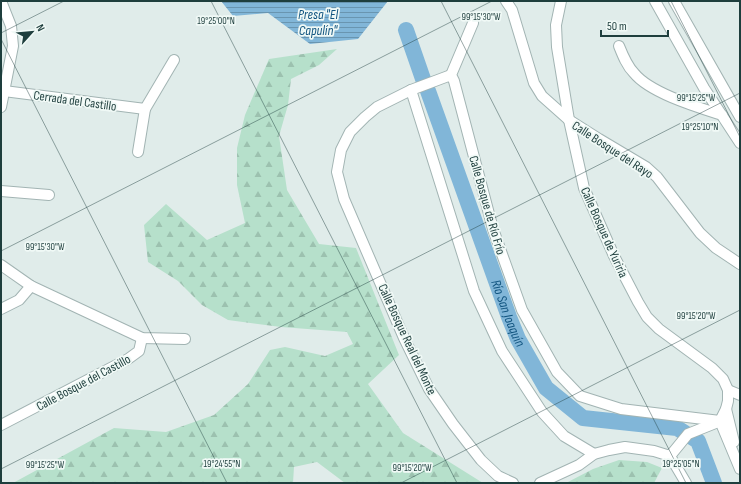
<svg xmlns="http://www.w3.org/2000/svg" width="741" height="484" font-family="'Sofia Sans Condensed',sans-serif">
<defs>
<pattern id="forest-firs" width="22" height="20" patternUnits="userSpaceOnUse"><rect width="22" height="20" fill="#b6e0cb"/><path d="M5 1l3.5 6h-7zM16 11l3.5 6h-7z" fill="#9cc1af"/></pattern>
<pattern id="water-rules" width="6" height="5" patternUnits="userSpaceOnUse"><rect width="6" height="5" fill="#81b6d8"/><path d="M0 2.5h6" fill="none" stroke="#6995b0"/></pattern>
</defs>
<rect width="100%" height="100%" fill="#e0ecea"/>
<g fill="url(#forest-firs)">
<path d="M337,49l-18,16 -28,14 -3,26 -9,31 8,54 32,54 37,4 43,107 -31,29 35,49 80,50h-138l-28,-21 -23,5 -1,16h-280l101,-55 52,4 48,-17 34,-31 22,-34 15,-3 40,9 28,-12 -6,-12 -66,-5 -53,-7 -26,-15 -24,-24 -30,-19 -4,-37 22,-21 41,36 38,-17 -8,-38v-37l8,-33 24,-56z"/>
<path d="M619,460l28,2 15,6 -8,15h-88l27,-14z"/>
</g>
<path fill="url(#water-rules)" d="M221,1h167l-30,38 -48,5 -42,-31 -35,3z"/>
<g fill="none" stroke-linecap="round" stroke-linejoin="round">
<g stroke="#81b6d8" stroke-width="16">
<path d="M406,30l17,49"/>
<path id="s1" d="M428,91l81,226 9,22 28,49 37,30 94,10 8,5"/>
<path d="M690,436l8,5 16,42"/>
</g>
<g stroke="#a2b4b3" stroke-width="12">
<g id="street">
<path d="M1,1l10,25 2,20 -12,61"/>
<path d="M506,1l6,9 22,73 8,13 27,24 30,19 47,28 11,10 43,56 16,15 24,16"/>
<path d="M561,1l-5,24 1,22 12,73 15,68 30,68 24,46 9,15 12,12 53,39 11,11 5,11v11l-2,8 -6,12"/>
<path d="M655,1l49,87 36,55"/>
<path d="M674,1l66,116"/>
<path d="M473,23l-22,52 3,6 39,148 29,81 35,62 23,24 41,13 99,12"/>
<path d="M619,46c4,10 8,20 15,27 16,20 63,34 88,42"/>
<path d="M451,75l-40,15 -34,17 -12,10 -15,15 -9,18 -4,22 7,27 60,139 25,51 24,35 28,36 17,16 15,7"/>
<path d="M411,90l63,201 28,60 40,61 22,24 30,18"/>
<path d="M4,91l141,18"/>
<path d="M138,152l7,-43 29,-49"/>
<path d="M1,191l48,4"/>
<path d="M1,265l30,21 111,52 43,1"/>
<path d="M1,309l18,-9 12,-14"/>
<path d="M728,390l12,5"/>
<path d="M726,409l8,33"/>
<path d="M720,421l20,48"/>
<path d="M1,425l127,-66 11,-8 3,-13"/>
<path d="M670,456l16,27"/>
<path d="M540,483l39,-18 15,-11 15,-4 16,-3 29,4 16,5 18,-22 30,-12"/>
</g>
</g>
<use href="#street" stroke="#fff" stroke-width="10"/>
</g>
<path fill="none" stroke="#1e3e3d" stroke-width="1" stroke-opacity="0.45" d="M211,1l246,482M441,1l245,482M671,1l69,136M1,33l63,-32M1,39l226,444M1,251l491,-250M1,469l739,-376M401,483l339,-173"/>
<g text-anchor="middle" stroke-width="3.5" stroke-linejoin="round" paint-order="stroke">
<g font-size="13" fill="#1e3e3d" stroke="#f0f9f6">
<text transform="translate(75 100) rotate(8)" y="5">Cerrada del Castillo</text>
<text transform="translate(613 149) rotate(33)" y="5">Calle Bosque del Rayo</text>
<text transform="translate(488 205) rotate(74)" y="5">Calle Bosque de Río Frío</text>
<text transform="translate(605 232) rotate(66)" y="5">Calle Bosque de Yuriria</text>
<text transform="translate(408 339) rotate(65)" y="5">Calle Bosque Real del Monte</text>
<text transform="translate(83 382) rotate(-28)" y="5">Calle Bosque del Castillo</text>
</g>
<g font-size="14" font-style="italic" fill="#125580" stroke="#f0f9f6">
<text x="318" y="19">Presa "El<tspan x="318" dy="16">Capulín"</tspan></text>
<text dy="5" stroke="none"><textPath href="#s1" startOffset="236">Río San Joaquín</textPath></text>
</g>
</g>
<g font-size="10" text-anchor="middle" fill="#1e3e3d" stroke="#f0f9f6" stroke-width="3.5" stroke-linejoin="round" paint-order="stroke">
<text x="481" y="20">99°15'30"W</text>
<text x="216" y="24">19°25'00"N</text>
<text x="696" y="101">99°15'25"W</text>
<text x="700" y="130">19°25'10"N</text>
<text x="45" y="250">99°15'30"W</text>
<text x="696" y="319">99°15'20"W</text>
<text x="222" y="467">19°24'55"N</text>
<text x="681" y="467">19°25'05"N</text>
<text x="45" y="468">99°15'25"W</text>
<text x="412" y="471">99°15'20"W</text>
</g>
<rect width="741" height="484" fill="none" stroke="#1e3e3d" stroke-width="4"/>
<g transform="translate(32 32) rotate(63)" stroke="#f0f9f6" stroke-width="3" paint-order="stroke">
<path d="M0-3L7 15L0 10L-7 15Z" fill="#1e3e3d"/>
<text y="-6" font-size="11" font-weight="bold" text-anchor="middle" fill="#1e3e3d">N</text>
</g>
<path d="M601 30v6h67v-6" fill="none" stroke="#1e3e3d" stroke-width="2"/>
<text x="607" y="30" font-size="12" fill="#1e3e3d" stroke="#f0f9f6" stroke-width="3" paint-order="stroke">50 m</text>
</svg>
